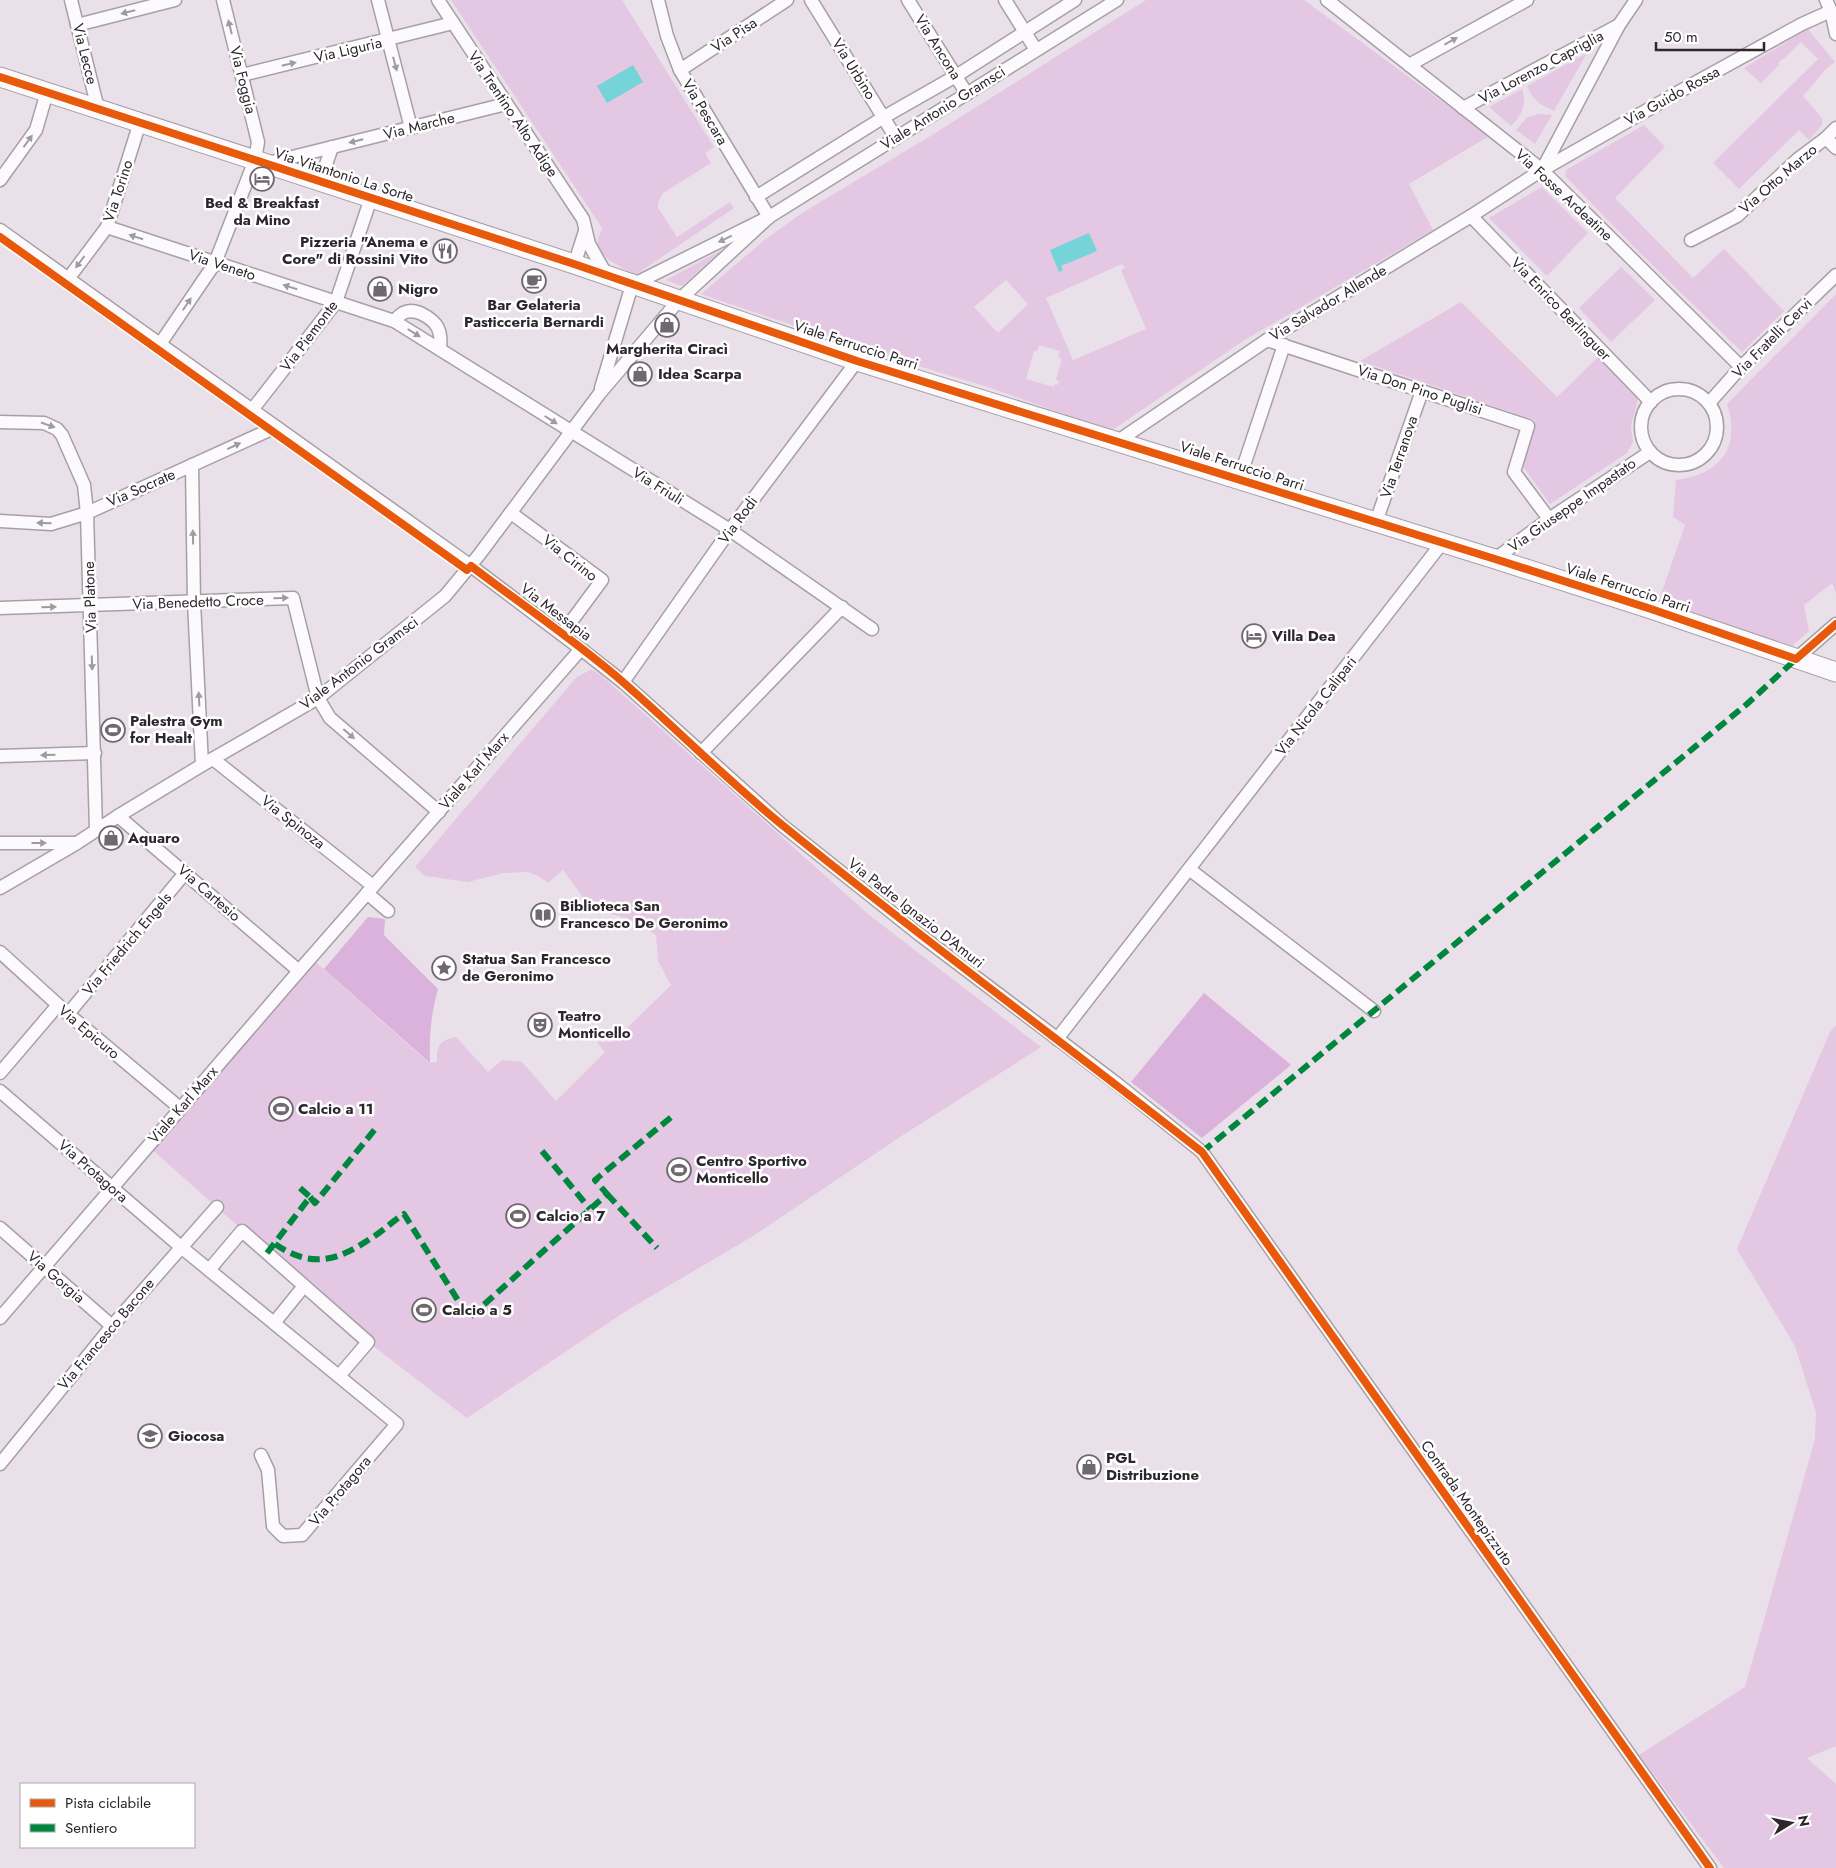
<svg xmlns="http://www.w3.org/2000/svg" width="1836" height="1868" font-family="Jost,sans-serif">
<rect width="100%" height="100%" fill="#eae0ea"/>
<g fill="#e3c7e3" fill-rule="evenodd">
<path d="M451,0h171l92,147 -9,6 6,10 -48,30 -5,10v5l19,29 53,-35 4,6 -99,67c-9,-5 -34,-18 -37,-26 -2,-7 2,-15 4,-21z"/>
<path d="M1146,0h158l185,136 -80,48 24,46 -190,111 -132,90 -129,-46c-94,-27 -187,-59 -281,-91l66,-56 35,-25 130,-78zM1122,264l3,4 -4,2 25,59 -73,31 -27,-62zM1006,280l22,24 -30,29 -24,-26zM1039,345l21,6 -2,6 4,2 -6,21 3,1 -1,4 -3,-1 -1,3 -28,-8 8,-28h3z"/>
<path d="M1808,29l27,33 -8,6 -24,28 19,22v7l-13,15 -10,-10 -60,59 -26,-26 105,-104 -17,-17 -18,18 -1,-1 -4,5 1,1 -18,18 -17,-15z"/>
<path d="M1587,53l-33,58c-14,-6 -21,-11 -27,-25z"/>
<path d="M1522,89c5,15 0,26 -11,37l-22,-19z"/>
<path d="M1539,114l13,1 -17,29 -19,-14 11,-13z"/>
<path d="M1644,125l21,22 -50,51 78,80 31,-29 60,62 -42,41 -103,-100 -74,-76 1,-6z"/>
<path d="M1542,187l46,46 -41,43 -58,-58z"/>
<path d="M722,250l-40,36 -16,-6z"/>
<path d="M1621,267l34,33 -44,42 -32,-34z"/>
<path d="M1836,294v299l-4,-10 -28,22 5,26 -17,15 -135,-40 28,-81 -12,-8 3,-37c45,-6 65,-32 51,-76z"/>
<path d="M1461,302l96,95 41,-40 40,42 -7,27 2,16 -6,11 -77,51 -28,-39 13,-45 -175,-59z"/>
<path d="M590,670l5,1 8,6 265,237 173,133 -138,88 -150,101 -127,75 -159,107 -99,-76 -220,-196 162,-189 119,106 8,-1c-1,-16 3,-22 19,-25l32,35 14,-12 20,2 34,39 49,-49 -8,-10h16l58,-57 -13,-24 -2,-26 -25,-15 -41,-13 -27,-37 -15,13 -10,-7 -10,-4 -25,1 -35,9 -43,-6 -10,-9 154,-181 8,-9z"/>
<path d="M1836,1025v721l-29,12 29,26v84h-112l-85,-113 106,-68 70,-248 1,-26 -21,-67 -58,-97 93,-217z"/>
</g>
<g fill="#dab2db">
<path d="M368,917l17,2 -1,16 54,54c-7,25 -9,48 -8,74l-106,-94z"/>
<path d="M1204,993l87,72 -89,73 -71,-56z"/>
</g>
<g fill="#74d4d7">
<path d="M633,65l10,17 -36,21 -10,-17z"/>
<path d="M1089,233l8,18 -36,15 2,4 -4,2 -9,-22z"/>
</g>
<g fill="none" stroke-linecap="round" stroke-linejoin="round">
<g stroke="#a6a0a6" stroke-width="15">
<g id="street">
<path d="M71,0l27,109"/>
<path d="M378,0l33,128"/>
<path d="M438,0l139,210 6,9 6,25 18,32"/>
<path d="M658,0l9,36 13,34 89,147"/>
<path d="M811,0l85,138"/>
<path d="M908,0l59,94"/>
<path d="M1005,0l31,50"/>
<path d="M1327,0l215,170 199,197"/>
<path d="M1826,0l5,11 5,23"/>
<path d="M77,25l98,-25"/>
<path d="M1409,65l118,-65"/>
<path d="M680,70l107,-70"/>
<path d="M242,75l211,-52"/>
<path d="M1463,108l156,-83"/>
<path d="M1826,138l10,10"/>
<path d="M268,163l238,-59"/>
<path d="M1542,170l77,-145 17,-25"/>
<path d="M0,180l36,-50 11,-38"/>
<path d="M320,182l12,-35"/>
<path d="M756,197l128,-80 72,-41 119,-76"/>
<path d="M1471,216l180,186"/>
<path d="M107,227l287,94 336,209 142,99"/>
<path d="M0,230l471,336 110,83 42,33 160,144 137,109 196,148 86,69 508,716"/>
<path d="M1691,240l46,-24 61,-57 28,-21 10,-10"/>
<path d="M573,264l4,-8 8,-25"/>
<path d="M68,279l39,-52 33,-105"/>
<path d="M394,321c3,-3 6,-6 9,-8 6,-3 13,-2 19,1 16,8 20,17 18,35"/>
<path d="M1267,340l261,86 -14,46 35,47"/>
<path d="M160,344l55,-81 40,-103 3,-18 -35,-142"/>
<path d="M601,388l31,-103 137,-68 348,-217"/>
<circle cx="1679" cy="427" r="38"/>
<path d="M1709,403l32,-36 95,-92"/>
<path d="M252,410l84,-108 35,-104"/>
<path d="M0,422l44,1 13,6 5,6 22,50 3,28 9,317"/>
<path d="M1118,441l149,-101 204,-124 71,-46 149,-85 111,-61 29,-13"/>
<path d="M192,465l2,137 8,163"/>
<path d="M1239,480l45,-135"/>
<path d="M511,513l91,67 -40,54"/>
<path d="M0,521l51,3 36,-11 189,-86"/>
<path d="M1376,522l46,-131"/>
<path d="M1495,559l54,-40 101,-67"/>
<path d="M0,608l293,-10 25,100 12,20 109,94"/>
<path d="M1796,659l40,-35"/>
<path d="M623,682l107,-152 127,-169"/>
<path d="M701,753l141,-146"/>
<path d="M0,756l95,-3"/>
<path d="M213,759l160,127"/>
<path d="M118,816l181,155"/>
<path d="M0,843h75"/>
<path d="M1189,869l185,142"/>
<path d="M0,888l77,-45 41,-27 84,-51 116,-67 127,-102 34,-41 121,-162 79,-93 90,-83"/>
<path d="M367,893l21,18"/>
<path d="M0,952l68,62 112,94"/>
<path d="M68,1014l117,-141"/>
<path d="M1057,1039l385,-496"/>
<path d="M0,1073l58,-68"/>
<path d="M0,1091l181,156 216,177 -95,111 -19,1 -10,-10 -5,-56 -7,-15"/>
<path d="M0,1228l112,98"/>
<path d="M209,1270l33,-39 126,111 -29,34"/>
<path d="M0,1318l299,-347 282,-322"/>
<path d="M274,1323l30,-37"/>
<path d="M0,1464l112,-138 105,-119"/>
</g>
</g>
<g stroke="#a6a0a6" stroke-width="21">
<path id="secondary" d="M0,77l574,187 283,97 638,198 156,50 185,63"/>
</g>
<use href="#street" stroke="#fcfafc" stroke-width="12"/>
<use href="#secondary" stroke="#fcfafc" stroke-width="19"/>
<g stroke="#00873e" stroke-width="6" stroke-dasharray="12 6" stroke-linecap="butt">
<path d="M542,1151l48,58"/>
<path d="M1202,1152l545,-448 49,-45"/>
<path d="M607,1194l50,54"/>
<path d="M310,1197l5,6 61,-75"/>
<path d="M275,1244c37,25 63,17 98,-7 11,-7 20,-16 31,-23l65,104 138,-124 -12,-14 80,-66"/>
<path d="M267,1253l43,-56 -11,-10"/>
</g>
<g stroke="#fff" stroke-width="11">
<g id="cycleway">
<path d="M0,77l574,187 283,97 638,198 156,50 145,50 40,-35"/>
<path d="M0,237l467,333 4,-4c51,39 105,75 153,117 55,48 106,100 162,145 136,111 278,215 416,324l508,716"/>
</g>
</g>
<use href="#cycleway" stroke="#e8590c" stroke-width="8"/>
</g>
<defs><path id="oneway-solid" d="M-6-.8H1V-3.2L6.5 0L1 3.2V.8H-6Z" transform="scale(1.25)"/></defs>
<g fill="#9f9b9f">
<use href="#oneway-solid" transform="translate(128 12) rotate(166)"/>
<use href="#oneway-solid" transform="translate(230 27) rotate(-104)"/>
<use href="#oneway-solid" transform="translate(1451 41) rotate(-29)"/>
<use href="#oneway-solid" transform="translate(289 64) rotate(-13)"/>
<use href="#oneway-solid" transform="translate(395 64) rotate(75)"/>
<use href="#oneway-solid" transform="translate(28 141) rotate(-54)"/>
<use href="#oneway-solid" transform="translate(356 141) rotate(166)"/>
<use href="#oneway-solid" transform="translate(136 237) rotate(-162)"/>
<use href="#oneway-solid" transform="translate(725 239) rotate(154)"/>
<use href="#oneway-solid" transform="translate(80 262) rotate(127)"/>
<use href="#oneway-solid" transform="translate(290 287) rotate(-162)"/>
<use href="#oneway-solid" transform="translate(187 304) rotate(-56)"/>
<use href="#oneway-solid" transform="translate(414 333) rotate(32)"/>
<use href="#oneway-solid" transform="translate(551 420) rotate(32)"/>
<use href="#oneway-solid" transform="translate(48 425) rotate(19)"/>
<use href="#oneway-solid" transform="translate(234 446) rotate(-25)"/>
<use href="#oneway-solid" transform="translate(44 523) rotate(-178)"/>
<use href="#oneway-solid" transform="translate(193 537) rotate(-91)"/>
<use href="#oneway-solid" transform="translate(281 598) rotate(-2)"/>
<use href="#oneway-solid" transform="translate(49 607) rotate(-2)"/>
<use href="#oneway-solid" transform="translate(92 663) rotate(88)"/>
<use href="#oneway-solid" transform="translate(199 699) rotate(-93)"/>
<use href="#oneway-solid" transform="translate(349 734) rotate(41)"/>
<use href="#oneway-solid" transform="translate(48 755) rotate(178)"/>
<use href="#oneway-solid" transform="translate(39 843)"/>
</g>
<defs>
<g id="hotel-ring" transform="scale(1.25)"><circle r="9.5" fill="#fff" stroke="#6f686f" stroke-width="1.5"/><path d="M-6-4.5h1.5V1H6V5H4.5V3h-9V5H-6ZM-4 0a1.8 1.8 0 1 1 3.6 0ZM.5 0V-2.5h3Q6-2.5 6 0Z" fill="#6f686f"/></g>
<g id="restaurant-ring" transform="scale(1.25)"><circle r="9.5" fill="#fff" stroke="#6f686f" stroke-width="1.5"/><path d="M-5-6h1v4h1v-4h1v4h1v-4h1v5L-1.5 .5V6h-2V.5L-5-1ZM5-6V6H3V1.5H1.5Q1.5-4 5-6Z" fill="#6f686f"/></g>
<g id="cafe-ring" transform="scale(1.25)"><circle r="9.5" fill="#fff" stroke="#6f686f" stroke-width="1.5"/><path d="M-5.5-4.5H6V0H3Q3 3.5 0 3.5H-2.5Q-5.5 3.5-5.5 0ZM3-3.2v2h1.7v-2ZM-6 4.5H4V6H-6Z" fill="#6f686f"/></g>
<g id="shop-ring" transform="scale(1.25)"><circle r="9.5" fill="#fff" stroke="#6f686f" stroke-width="1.5"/><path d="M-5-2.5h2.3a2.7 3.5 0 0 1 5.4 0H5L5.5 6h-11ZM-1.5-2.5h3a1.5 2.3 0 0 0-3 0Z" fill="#6f686f"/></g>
<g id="stadium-ring" transform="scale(1.25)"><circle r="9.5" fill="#fff" stroke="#6f686f" stroke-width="1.5"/><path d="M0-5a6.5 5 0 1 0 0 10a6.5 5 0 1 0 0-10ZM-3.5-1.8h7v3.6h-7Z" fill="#6f686f"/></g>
<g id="library-ring" transform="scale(1.25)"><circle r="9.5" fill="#fff" stroke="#6f686f" stroke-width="1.5"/><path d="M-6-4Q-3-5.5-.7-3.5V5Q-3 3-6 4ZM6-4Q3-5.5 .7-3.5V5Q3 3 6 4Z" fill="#6f686f"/></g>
<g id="sight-ring" transform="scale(1.25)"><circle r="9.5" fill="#fff" stroke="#6f686f" stroke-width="1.5"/><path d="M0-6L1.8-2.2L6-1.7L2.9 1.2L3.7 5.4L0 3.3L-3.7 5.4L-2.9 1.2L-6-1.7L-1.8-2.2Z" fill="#6f686f"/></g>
<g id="theatre-ring" transform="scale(1.25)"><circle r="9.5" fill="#fff" stroke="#6f686f" stroke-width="1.5"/><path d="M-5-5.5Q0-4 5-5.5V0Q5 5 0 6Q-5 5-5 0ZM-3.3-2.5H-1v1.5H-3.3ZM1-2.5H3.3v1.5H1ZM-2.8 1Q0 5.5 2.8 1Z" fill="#6f686f"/></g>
<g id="school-ring" transform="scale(1.25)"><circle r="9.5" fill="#fff" stroke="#6f686f" stroke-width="1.5"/><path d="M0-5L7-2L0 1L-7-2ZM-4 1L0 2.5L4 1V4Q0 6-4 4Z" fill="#6f686f"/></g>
</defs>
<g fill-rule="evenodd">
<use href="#hotel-ring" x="262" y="179"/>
<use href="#restaurant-ring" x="445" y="251"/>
<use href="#cafe-ring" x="534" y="281"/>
<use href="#shop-ring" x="380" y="289"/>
<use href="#shop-ring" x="667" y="325"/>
<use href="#shop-ring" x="640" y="374"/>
<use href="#hotel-ring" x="1254" y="636"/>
<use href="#stadium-ring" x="113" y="730"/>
<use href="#shop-ring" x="111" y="838"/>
<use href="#library-ring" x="543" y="915"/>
<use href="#sight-ring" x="444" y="968"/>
<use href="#theatre-ring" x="540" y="1025"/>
<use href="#stadium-ring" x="281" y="1109"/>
<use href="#stadium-ring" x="679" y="1170"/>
<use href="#stadium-ring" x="518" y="1216"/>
<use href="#stadium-ring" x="424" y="1310"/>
<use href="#school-ring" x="150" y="1436"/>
<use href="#shop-ring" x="1089" y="1467"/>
</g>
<g text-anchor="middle" stroke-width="5" stroke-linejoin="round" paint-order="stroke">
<g font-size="15" fill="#2d272d" stroke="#fff">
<text transform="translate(734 35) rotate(-33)" y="5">Via Pisa</text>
<text transform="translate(938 47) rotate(58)" y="5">Via Ancona</text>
<text transform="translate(348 50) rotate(-13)" y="5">Via Liguria</text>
<text transform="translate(85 54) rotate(76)" y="5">Via Lecce</text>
<text transform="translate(1541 67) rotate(-28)" y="5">Via Lorenzo Capriglia</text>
<text transform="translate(854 69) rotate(58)" y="5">Via Urbino</text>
<text transform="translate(243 80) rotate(76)" y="5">Via Foggia</text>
<text transform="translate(1672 96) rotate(-29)" y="5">Via Guido Rossa</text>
<text transform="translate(943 108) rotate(-32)" y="5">Viale Antonio Gramsci</text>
<text transform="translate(705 112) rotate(59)" y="5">Via Pescara</text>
<text transform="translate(513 114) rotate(56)" y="5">Via Trentino Alto Adige</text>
<text transform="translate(419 126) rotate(-14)" y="5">Via Marche</text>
<text transform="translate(344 175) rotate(18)" y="5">Via Vitantonio La Sorte</text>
<text transform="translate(1778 179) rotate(-41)" y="5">Via Otto Marzo</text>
<text transform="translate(118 191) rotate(-72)" y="5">Via Torino</text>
<text transform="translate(1564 195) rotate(43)" y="5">Via Fosse Ardeatine</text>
<text transform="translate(222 265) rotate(18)" y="5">Via Veneto</text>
<text transform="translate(1328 303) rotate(-31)" y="5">Via Salvador Allende</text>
<text transform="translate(1561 309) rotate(46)" y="5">Via Enrico Berlinguer</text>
<text transform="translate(309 336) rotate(-53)" y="5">Via Piemonte</text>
<text transform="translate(1772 338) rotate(-45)" y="5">Via Fratelli Cervi</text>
<text transform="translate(856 345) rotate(18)" y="5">Viale Ferruccio Parri</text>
<text transform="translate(1420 390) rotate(18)" y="5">Via Don Pino Puglisi</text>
<text transform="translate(1399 457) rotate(-71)" y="5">Via Terranova</text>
<text transform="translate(1242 466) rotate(18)" y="5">Viale Ferruccio Parri</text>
<text transform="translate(658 486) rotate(32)" y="5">Via Friuli</text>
<text transform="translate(141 488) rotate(-24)" y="5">Via Socrate</text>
<text transform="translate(1572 505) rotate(-35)" y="5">Via Giuseppe Impastato</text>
<text transform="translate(738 520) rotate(-54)" y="5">Via Rodi</text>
<text transform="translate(570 558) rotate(38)" y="5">Via Cirino</text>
<text transform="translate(1628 588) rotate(18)" y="5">Viale Ferruccio Parri</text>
<text transform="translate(90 597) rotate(-92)" y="5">Via Platone</text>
<text transform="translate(198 602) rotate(-2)" y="5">Via Benedetto Croce</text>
<text transform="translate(556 612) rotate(37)" y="5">Via Messapia</text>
<text transform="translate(359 663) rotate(-37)" y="5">Viale Antonio Gramsci</text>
<text transform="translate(1316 706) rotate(-52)" y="5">Via Nicola Calipari</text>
<text transform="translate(474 771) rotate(-49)" y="5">Viale Karl Marx</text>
<text transform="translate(293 822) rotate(38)" y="5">Via Spinoza</text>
<text transform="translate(209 893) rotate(41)" y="5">Via Cartesio</text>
<text transform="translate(916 913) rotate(38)" y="5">Via Padre Ignazio D'Amuri</text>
<text transform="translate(127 944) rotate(-50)" y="5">Via Friedrich Engels</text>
<text transform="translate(89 1032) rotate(40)" y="5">Via Epicuro</text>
<text transform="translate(183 1105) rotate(-49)" y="5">Viale Karl Marx</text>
<text transform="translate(93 1171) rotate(41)" y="5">Via Protagora</text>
<text transform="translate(56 1277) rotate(41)" y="5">Via Gorgia</text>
<text transform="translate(106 1334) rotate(-50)" y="5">Via Francesco Bacone</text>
<text transform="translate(340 1491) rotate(-50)" y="5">Via Protagora</text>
<text transform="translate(1467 1503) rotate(55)" y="5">Contrada Montepizzuto</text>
</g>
<g font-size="15" font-weight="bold" fill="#2d272d" stroke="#fff" text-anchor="start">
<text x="262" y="208" text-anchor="middle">Bed &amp; Breakfast<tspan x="262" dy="17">da Mino</tspan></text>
<text x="428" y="247" text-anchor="end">Pizzeria "Anema e<tspan x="428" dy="17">Core" di Rossini Vito</tspan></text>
<text x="398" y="294">Nigro</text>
<text x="534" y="310" text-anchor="middle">Bar Gelateria<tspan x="534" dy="17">Pasticceria Bernardi</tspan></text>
<text x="667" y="354" text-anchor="middle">Margherita Ciracì</text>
<text x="658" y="379">Idea Scarpa</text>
<text x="1272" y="641">Villa Dea</text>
<text x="130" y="726">Palestra Gym<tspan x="130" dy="17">for Healt</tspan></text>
<text x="128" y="843">Aquaro</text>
<text x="560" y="911">Biblioteca San<tspan x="560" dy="17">Francesco De Geronimo</tspan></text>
<text x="462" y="964">Statua San Francesco<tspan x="462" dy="17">de Geronimo</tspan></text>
<text x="558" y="1021">Teatro<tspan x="558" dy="17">Monticello</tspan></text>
<text x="298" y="1114">Calcio a 11</text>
<text x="696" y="1166">Centro Sportivo<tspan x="696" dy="17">Monticello</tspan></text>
<text x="536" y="1221">Calcio a 7</text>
<text x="442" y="1315">Calcio a 5</text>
<text x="168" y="1441">Giocosa</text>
<text x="1106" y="1463">PGL<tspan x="1106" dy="17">Distribuzione</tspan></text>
</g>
</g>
<rect x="20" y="1783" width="175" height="65" fill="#ffffff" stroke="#aba9ab"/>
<rect x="30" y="1799" width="25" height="8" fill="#e8590c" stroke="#aba9ab"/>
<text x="65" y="1808" font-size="15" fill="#2d272d">Pista ciclabile</text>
<rect x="30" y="1824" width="25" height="8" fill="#00873e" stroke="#aba9ab"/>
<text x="65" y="1833" font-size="15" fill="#2d272d">Sentiero</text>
<g transform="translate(1791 1823) rotate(80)" stroke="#ffffff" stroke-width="4" paint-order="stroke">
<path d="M0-4L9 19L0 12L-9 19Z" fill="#2d272d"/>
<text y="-8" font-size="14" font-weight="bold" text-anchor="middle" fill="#2d272d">N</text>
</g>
<path d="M1656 42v8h108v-8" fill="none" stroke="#2d272d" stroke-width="2.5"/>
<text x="1664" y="42" font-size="15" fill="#2d272d" stroke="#ffffff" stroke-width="4" paint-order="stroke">50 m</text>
</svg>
